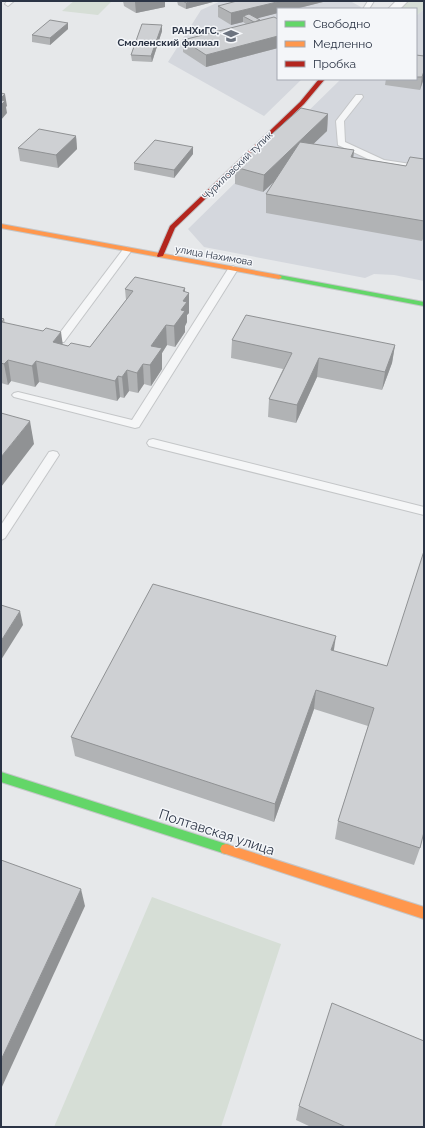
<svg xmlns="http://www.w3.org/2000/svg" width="425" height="1128" font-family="Raleway,sans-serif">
<rect width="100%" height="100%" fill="#e6e8ea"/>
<g fill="#d4d7dd">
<path d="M221,1h129l11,6 -1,2h-82v70h24l-38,37 -96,-54 33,-52z"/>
<path d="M424,9v272l-30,-6 -20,-1 -9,4 -161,-31 -16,-18 153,-150h75v-63z"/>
</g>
<g fill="#d6ded6">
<path d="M74,1h38l-14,14 -36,-4z"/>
<path d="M408,1h16v8l-8,7v-7h-16z"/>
<path d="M152,897l129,47 -60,183h-167z"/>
</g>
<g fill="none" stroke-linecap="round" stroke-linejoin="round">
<g stroke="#c4c6c8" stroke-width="2">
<g id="lane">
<path d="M7,1h7l-6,5 -3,-2z"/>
<path d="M368,1h6l-5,8h-6z"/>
<path d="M356,95h6l1,2 -19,24 1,21 39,18 40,6v6l-45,-8 -41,-19 -2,-24z"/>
<path d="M127,247l5,3 -68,92h-8l-1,-2 1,-2 68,-90z"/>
<path d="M233,266l5,3 -99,158 -4,1 -117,-30 -4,-1 -2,-2 2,-2 4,-1 114,28 96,-151z"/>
<path d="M153,439l271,68v8l-275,-69 -2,-3 2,-3z"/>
<path d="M53,451l4,1 2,3 -54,83 -4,2v-15l48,-73z"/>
</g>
</g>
<g stroke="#c4c6c8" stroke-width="2">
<path id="street" d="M396,1h12l-8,8h-12z"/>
</g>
<g stroke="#c4c6c8" stroke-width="2">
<g id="fast">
<path d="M279,275l145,27v4l-147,-28 -1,-1z"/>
<path d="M1,772l225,72 4,1 2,4 -2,4 -4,1 -225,-72z"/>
</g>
</g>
<g stroke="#c4c6c8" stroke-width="2">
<g id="slow">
<path d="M1,224l278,51 3,2 -3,2 -278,-51z"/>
<path d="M226,844l198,63v12l-198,-65 -4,-1 -2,-4 2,-4z"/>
</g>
</g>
<g stroke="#c4c6c8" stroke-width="2">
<path id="jam" d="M319,79h6l-21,25 -129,124 -12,28 -5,1 -1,-1 13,-30 130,-124z"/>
</g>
<use href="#lane" fill="#f5f6f7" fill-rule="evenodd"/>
<use href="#street" fill="#f5f6f7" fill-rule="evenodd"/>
<use href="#fast" fill="#63d668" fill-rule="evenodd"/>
<use href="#slow" fill="#ff974d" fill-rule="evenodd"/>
<use href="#jam" fill="#b3261e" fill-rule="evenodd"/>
</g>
<g fill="#b1b3b5">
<path d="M123,1h42v6l-29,6 -12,-7z"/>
<path d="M177,1h36v1l-27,7 -8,-4z"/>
<path d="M237,1h90l-32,8h-17v4l-21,5 3,2 18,-1v29l-72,19 -23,-15v-12l63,-16 -3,-2 -12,3 -13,-8v-11z"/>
<path d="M68,23v6l-18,16 -18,-3v-7z"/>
<path d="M162,25v6l-10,31 -20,-1 -1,-6z"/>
<path d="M416,55l8,1v22l-4,12 -35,-5 1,-6h30z"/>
<path d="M328,114l-1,17 -14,13 41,6 -1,7 53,9 18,-7v78l-2,4 -156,-28v-19l9,-13 -12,11 -28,-8v-17z"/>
<path d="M76,136l1,13 -19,19 -38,-7 -2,-13z"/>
<path d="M193,147v7l-19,24 -40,-8v-7z"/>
<path d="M185,288v4l4,1v20l-2,2v7l-2,4v6l-10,15 -8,-2 -5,8v16l-11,17 -7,-2 -6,9 -9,-2 -5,7 -4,-1 -3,4 -78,-19 -4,5 -24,-6 -3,4 -7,-2v-65l3,1 1,4 57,21 6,2 22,1 36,-47 -1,-11z"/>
<path d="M232,340l163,5 -3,18 -10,27 -65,-13 -21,46 -28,-6 1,-18 14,-30 -52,-11z"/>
<path d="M334,651l53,15 33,182 -6,17 -79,-26 3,-18 30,-95 -54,-17 -40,113 -199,-66 -4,-19z"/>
<path d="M299,1106l125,21h-113l-15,-7z"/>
</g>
<g fill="#909294">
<path d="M140,1h25v6l-29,6 -1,-11z"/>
<path d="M193,1h20v1l-27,7v-6z"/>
<path d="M281,1h46l-32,8h-17v4l-27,7 -8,-4v6l-12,3v-12z"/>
<path d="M68,23v6l-18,16v-7z"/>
<path d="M162,25v6l-10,31 -1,-6z"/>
<path d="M278,36v12l-72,19v-12z"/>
<path d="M424,71v7l-4,12 2,-13z"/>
<path d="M5,94l2,12 -1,1 1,6 -6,7v-22z"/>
<path d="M328,114l-1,17 -64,61 1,-17z"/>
<path d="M76,136l1,13 -19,19 -2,-13z"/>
<path d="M193,147v7l-19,24v-8z"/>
<path d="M354,150l-2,19 -1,-12z"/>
<path d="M185,288v9l4,-4v20l-2,2v7l-2,4v6l-10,15 -1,-21 7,-16 2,-19z"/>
<path d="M166,325l1,20 -5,8v16l-11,17 -1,-21 1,-19z"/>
<path d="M61,332l3,21 -11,-11z"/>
<path d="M395,345l-3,18 -10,27 3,-18z"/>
<path d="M319,358l-2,19 -21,46 1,-18z"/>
<path d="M8,360l3,21 -3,4 -4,-21z"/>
<path d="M36,361l3,21 -4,5 -3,-21z"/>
<path d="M143,364l1,20 -6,9 -1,-20z"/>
<path d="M127,370l2,21 -5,7 -2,-21z"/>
<path d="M118,376l2,21 -3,4 -2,-20z"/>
<path d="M30,421l4,23 -33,43v-30z"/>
<path d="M20,611l3,14 -22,35v-19z"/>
<path d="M336,636l-3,20 -2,-6z"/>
<path d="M316,690l-2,19 -40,113 1,-18z"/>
<path d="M81,889l4,17 -84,183v-29z"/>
</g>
<g fill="#ced0d3" stroke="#909294">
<path d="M183,1h10l-7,2z"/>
<path d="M237,1h44l-50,12 -13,-7z"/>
<path d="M249,14l11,6 -6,2 -11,-6z"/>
<path d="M274,17l4,2v17l-72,19 -23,-15z"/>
<path d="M50,20l18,3 -18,15 -18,-3z"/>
<path d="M142,24l20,1 -11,31 -20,-1z"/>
<path d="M416,55l8,1v15l-2,6h-6z"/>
<path d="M1,93l4,1 -4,4z"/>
<path d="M1,100l4,1 -4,4z"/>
<path d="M301,108l27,6 -64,61 -29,-8z"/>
<path d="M39,129l37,7 -20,19 -38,-7z"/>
<path d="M155,140l38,7 -19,23 -40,-7z"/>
<path d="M300,142l54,8 -3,7 55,9 4,-9 14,2v62l-158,-27z"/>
<path d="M135,277l50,11 -2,3 6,2 -6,8 4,1 -6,8 4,1 -11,15 -8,-1 -15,21 11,2 -12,17 -7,-1 -6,9 -10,-3 -5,7 -4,-1 -3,5 -79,-20 -4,5 -24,-6 -4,4 -3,-1v-45l3,1 -2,3 41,9 3,-3 15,4 -8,10 15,4 3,-3 19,4 43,-56 -8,-2z"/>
<path d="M246,315l149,30 -10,27 -66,-14 -22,47 -28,-6 23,-46 -60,-13z"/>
<path d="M1,413l29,8 -29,36z"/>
<path d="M424,551v281l-4,16 -82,-27 36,-113 -58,-18 -41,114 -204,-67 82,-153 183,52 -5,14 56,16z"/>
<path d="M1,605l19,6 -19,30z"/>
<path d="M1,860l80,29 -80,171z"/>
<path d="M332,1003l92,38v86h-78l-47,-21z"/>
</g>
<defs>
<g id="university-bare" transform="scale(1.2)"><path d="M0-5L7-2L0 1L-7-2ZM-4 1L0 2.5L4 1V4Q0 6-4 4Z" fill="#6c737f" stroke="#f4f6f9" stroke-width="2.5" paint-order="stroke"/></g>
</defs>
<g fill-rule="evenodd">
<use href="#university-bare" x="231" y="36"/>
</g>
<g text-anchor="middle" stroke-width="3" stroke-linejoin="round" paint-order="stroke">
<g font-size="10" font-weight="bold" fill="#2b3445" stroke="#f4f6f9" text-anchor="end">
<text x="219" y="34">РАНХиГС,<tspan x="219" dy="12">Смоленский филиал</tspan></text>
</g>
<g font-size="10" fill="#2b3445" stroke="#f4f6f9">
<text transform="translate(237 165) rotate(-44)" y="4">Чуриловский тупик</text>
<text transform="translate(214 255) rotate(10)" y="4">улица Нахимова</text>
</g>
<g font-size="14" fill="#2b3445" stroke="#f4f6f9">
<text transform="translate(217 832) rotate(18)" y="5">Полтавская улица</text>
</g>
</g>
<rect width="425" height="1128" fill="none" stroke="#2b3445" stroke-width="4"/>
<rect x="277" y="8" width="140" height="72" fill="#f4f6f9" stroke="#a4a8b1"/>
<rect x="285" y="21" width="20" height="6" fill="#63d668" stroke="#a4a8b1"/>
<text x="313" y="28" font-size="12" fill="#2b3445">Свободно</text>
<rect x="285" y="41" width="20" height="6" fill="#ff974d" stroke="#a4a8b1"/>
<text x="313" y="48" font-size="12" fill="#2b3445">Медленно</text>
<rect x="285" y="61" width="20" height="6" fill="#b3261e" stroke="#a4a8b1"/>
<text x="313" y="68" font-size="12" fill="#2b3445">Пробка</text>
</svg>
